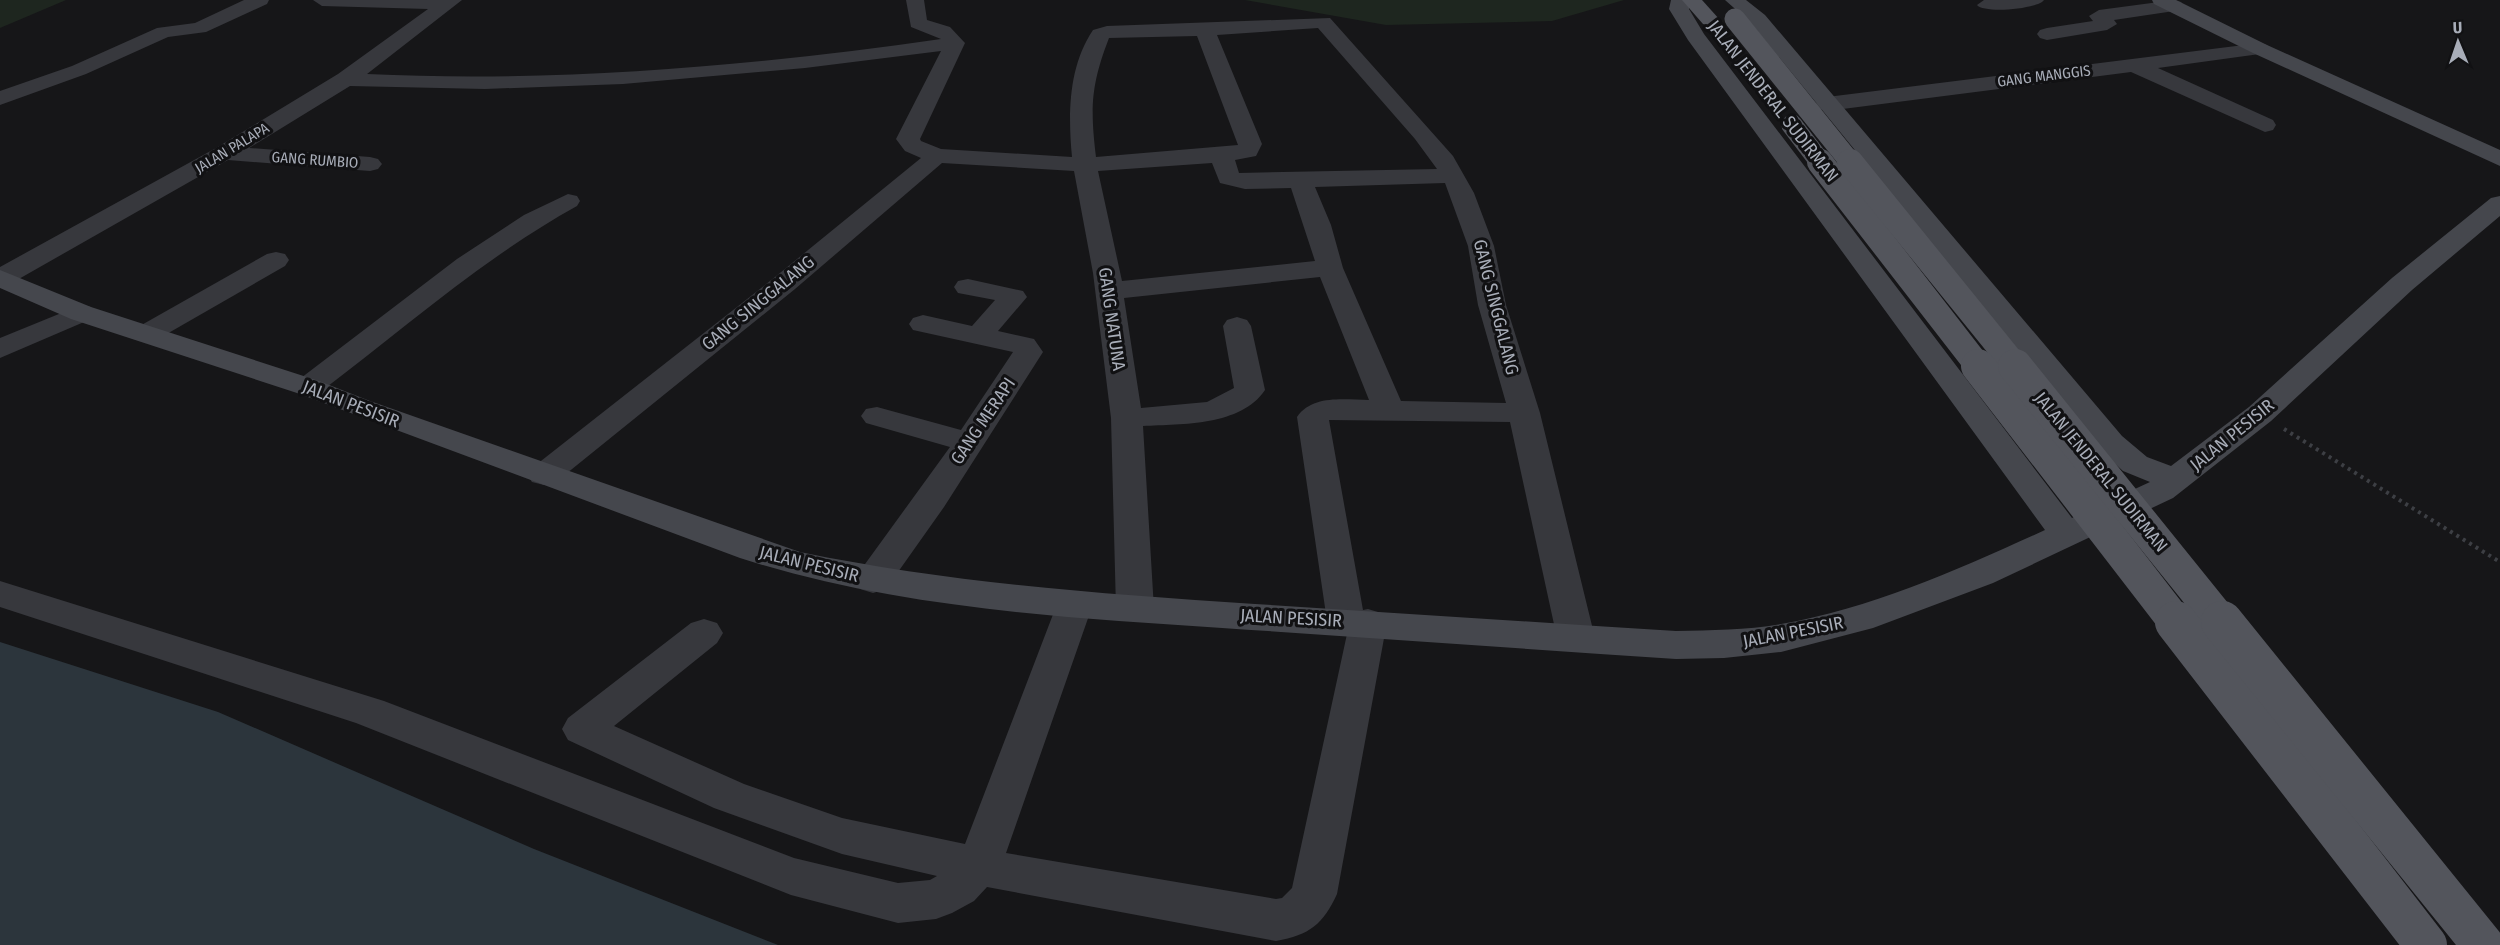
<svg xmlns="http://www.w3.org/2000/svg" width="2500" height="945" font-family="'Fira Sans Condensed',sans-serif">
<rect width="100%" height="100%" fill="#161618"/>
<g fill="#1e261f">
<path d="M0,0h66l-66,28z"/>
<path d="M1245,0h379l-72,21 -166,4z"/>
</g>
<path fill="#2c353c" d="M0,642l218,70 316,137 244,96h-778z"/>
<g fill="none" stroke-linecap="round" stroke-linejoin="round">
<path stroke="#3d3f44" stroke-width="4" stroke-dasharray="3 4.5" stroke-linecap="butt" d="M2284,429l216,133"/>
<g fill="#37383d" fill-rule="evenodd">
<path d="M244,0h25l-2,4 -61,28 -38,5 -82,37 -86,31v-14l72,-25 85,-38 38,-5z"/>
<path d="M313,0h149l-95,74c191,9 385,-8 574,-35l-30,-12 -5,-27h18l3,20 23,7 15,16 -45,96 1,2 20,8 131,8c-4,-42 -4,-90 21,-127l14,-4 223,-8 123,138 21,37 20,53 12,59 34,108 55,225 -6,10 -13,4 -13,-4 -6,-10 -47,-216 -181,-2 34,190 5,-1 13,4 6,9 -50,272c-14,30 -27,41 -61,47l-289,-54 -13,14 -22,12 -16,6 -38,4 -107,-28 -435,-172 -356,-116v-26l384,120 410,157 104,25 32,-3 7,-4 -95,-22 -128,-46 -146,-68 -6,-11 6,-11 123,-95 13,-4 13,4 6,10 -6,10 -103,83 130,58 98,34 123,26 92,-240 5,-9 13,-4 13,4 5,9 -87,249 270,46 6,-1 10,-10 55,-254 -14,-4 -6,-9 -30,-204c16,-23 48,-17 72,-17l-49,-123 -196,21 17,110 66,-6 27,-14 -11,-62 4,-6 10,-3 10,3 4,6 14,64c-24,36 -83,34 -122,36l11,183 -6,9 -13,4 -13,-4 -6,-9 -5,-191 -18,-145 -19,-102 -132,-8 -147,126 -239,193 -12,3 -12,-3 -5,-7 5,-7 243,-191 146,-119 -16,-7 -9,-12 45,-88 -136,17 -182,16 -138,5 -135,-3 -101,62 121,9 8,2 4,5 -4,5 -8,2 -142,-11 -218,124 -10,2v-19l216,-119 122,-74 90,-65 -106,-3zM1318,28l97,111 22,30 -198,4 -4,-13 21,-4 6,-12 -45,-109zM1197,36l41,109 -142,12c-6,-50 -5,-72 13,-119zM1212,163l8,20 25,6 46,-1 24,73 -193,20 -24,-110zM1445,183l23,63 10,59 28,98 -105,-2 -58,-133 -12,-43 -16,-38z"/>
<path d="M2044,0c-6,9 -60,14 -67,5l7,-5z"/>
<path d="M2174,0l7,2 3,4 -3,4 -67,10 3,4 -10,6 -60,10 -7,-2 -3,-4 3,-4 7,-2 46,-7 -4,-5 10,-6z"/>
<path d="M2260,43l7,2 3,4 -3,4 -109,15 115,52 3,5 -3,5 -8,2 -134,-60 -304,39 -8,-2 -3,-5 3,-5 8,-2z"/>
<path d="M568,194l9,2 3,5 -3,5c-94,52 -173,123 -258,187l-11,3 -11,-3 -4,-6 4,-6 160,-122 67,-44z"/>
<path d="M276,252l9,2 4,6 -4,6 -127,73 -10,3 -10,-3 -4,-6 4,-6 129,-73z"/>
<path d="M968,279l55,12 4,6 -29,34 36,8 9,13 -99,155 -58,82 -13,4 -13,-4 -5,-9 5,-9 90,-124 -84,-24 -5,-7 5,-7 11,-2 84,23 52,-78 -100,-22 -4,-6 4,-6 10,-3 49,11 23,-26 -37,-7 -4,-6 4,-6z"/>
<path d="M81,305l10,2 4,6 -4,6 -91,39v-20z"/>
</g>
<g fill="#45474d" fill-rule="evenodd">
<path d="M1671,0h18v9l15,25 368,484 78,-36 -27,-11 -23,-21 -349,-427 -26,-23h21l19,15 357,421 25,21 24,9 78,-59 143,-129 99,-80 9,-2v20l-88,74 -141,131 -98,77 -180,85 -120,45 -92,24 -57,6 -48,1c-151,-10 -303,-21 -454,-31 -163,-11 -327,-20 -482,-70l-443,-165 -226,-74 -71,-31v-18l91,37 228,74 51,20 430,151c150,31 302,42 455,52 140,9 281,18 421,27 35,-1 71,-1 105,-7 92,-16 180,-56 264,-94l-357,-490 -19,-31z"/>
<path d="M2152,0h24l91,45 233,105v16l-247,-113 -99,-49z"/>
</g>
<path fill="#53555c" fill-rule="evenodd" d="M1682,0h20l18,20 -10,6 -7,-2z"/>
<g stroke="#53555c" stroke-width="21">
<path d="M1735,19l116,144"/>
<path d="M1792,125l29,38"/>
</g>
<g stroke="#53555c" stroke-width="26">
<path d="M1820,162l159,205"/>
<path d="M1850,162l166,205"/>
</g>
<g stroke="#53555c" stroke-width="34">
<path d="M1978,366l199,258"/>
<path d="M2015,366l208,258"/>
</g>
<g stroke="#53555c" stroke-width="42">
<path d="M2176,622l250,323"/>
<path d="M2222,622l261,323"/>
</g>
</g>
<g text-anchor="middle" stroke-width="6" stroke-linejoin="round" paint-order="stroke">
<g font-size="15" fill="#a8adb8" stroke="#111113">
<text transform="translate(2044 76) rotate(-7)" y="5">GANG MANGGIS</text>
<text transform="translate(232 148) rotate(-31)" y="5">JALAN PALAPA</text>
<text transform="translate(315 160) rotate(4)" y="5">GANG RUMBIO</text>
</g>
<g font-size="18" fill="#a8adb8" stroke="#111113">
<text transform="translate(1773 101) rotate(52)" y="6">JALAN JENDERAL SUDIRMAN</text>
<text transform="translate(758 303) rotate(-39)" y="6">GANG SINGGALANG</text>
<text transform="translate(1496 307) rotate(76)" y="6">GANG SINGGALANG</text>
<text transform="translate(1112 319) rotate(82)" y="6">GANG NATUNA</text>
<text transform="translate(351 404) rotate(21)" y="6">JALAN PESISIR</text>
<text transform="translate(983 421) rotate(-56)" y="6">GANG MERAPI</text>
<text transform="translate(2232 435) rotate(-39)" y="6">JALAN PESISIR</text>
<text transform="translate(2101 472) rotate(51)" y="6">JALAN JENDERAL SUDIRMAN</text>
<text transform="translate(809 564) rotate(14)" y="6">JALAN PESISIR</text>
<text transform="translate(1291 618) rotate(3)" y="6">JALAN PESISIR</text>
<text transform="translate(1793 632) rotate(-11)" y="6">JALAN PESISIR</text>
</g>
</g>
<g transform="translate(2458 42) rotate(358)" stroke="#111113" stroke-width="4.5" paint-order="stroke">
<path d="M0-4.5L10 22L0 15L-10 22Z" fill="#a8adb8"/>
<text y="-9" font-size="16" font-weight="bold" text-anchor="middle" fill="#a8adb8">U</text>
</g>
</svg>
